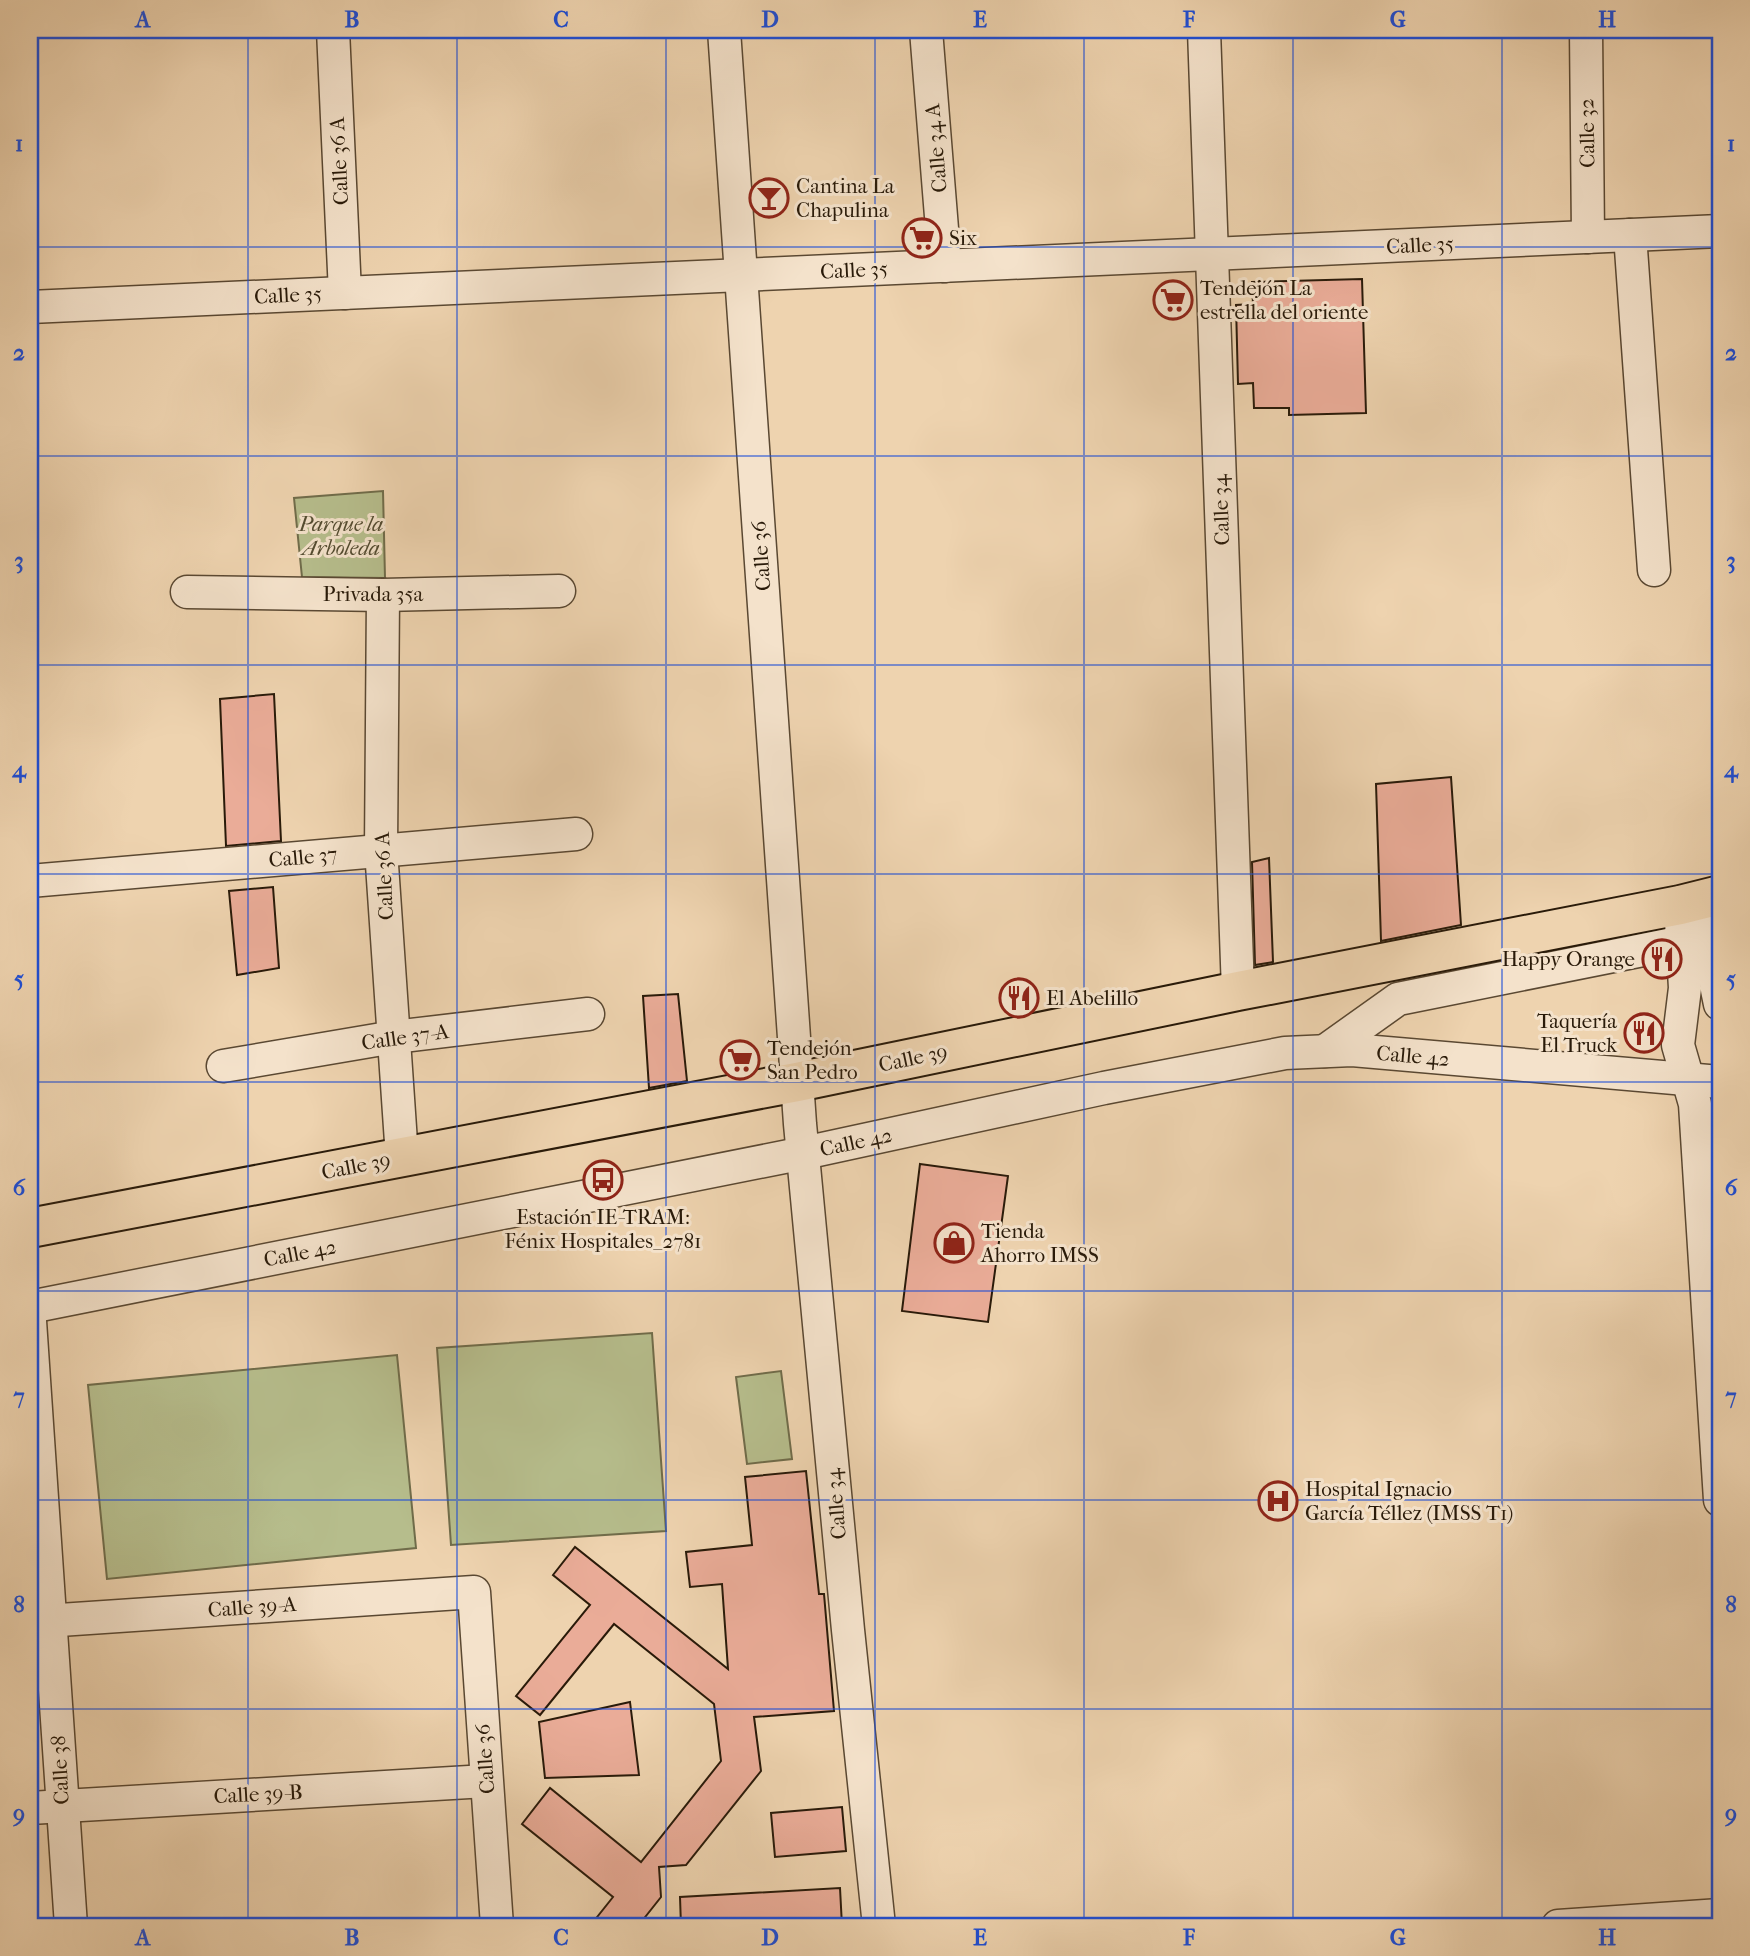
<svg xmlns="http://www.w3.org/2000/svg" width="1750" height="1956" font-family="'IM FELL French Canon',serif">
<rect width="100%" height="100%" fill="#eed3af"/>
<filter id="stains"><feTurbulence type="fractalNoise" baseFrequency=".00286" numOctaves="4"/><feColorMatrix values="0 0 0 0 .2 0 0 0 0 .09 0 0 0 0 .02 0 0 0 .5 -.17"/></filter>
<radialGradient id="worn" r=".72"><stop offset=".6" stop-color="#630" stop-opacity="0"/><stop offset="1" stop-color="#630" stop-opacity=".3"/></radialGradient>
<g fill="#b6bd8c" stroke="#706c4a" stroke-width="2">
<path d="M383,491l2,87 -83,-1 -8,-79z"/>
<path d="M652,1333l14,198 -215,14 -14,-197z"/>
<path d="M397,1355l19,193 -309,31 -19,-194z"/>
<path d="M781,1371l11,88 -45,5 -11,-87z"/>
</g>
<g fill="#eaac98" stroke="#291a09" stroke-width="2">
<path d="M1362,279l4,134 -77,2v-7h-35l-1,-25 -15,1 -2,-79 17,-1 -1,-22z"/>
<path d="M274,694l7,147 -55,5 -6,-147z"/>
<path d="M1451,777l10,148 -80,16 -5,-157z"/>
<path d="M1269,858l4,104 -18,3 -3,-103z"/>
<path d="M273,887l6,81 -42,7 -8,-84z"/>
<path d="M678,994l9,87 -38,7 -6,-92z"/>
<path d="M920,1164l88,12 -20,146 -86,-11z"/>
<path d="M806,1471l13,123h5l10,117 -80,6 7,54 -75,94 -27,2 2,30 -23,29h-48l23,-29 -91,-73 28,-36 91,74 80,-101 -7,-57 -100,-80 -74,91 -24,-19 74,-91 -37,-30 22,-28 153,122 -6,-85 -32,3 -4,-35 66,-7 -7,-68z"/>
<path d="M630,1702l9,73 -94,3 -6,-56z"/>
<path d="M842,1807l4,44 -71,6 -4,-44z"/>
<path d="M840,1888l2,38h-161l-1,-29z"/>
</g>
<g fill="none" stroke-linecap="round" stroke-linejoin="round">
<g stroke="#5a4832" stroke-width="35">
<g id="minor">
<path d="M333,30l12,263"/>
<path d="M724,30l76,1094 48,506 31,296"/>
<path d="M926,30l19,236"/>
<path d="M1204,30l34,961"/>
<path d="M1586,30l2,207"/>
<path d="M1630,235l24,335"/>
<path d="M30,307l1690,-76"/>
<path d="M187,592l196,3 176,-4"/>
<path d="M383,595l-2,255 21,307"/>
<path d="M30,881l546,-47"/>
<path d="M1680,905l5,83 -7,57 17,59 25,396"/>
<path d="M1720,912c-11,29 -7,62 0,92"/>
<path d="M1325,1051l73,-52 285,-57 37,-15"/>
<path d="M223,1066l171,-29 194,-23"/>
<path d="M30,1307l774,-154 300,-65 181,-35 67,-3 368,32"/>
<path d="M30,1321l41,605"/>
<path d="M30,1622l444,-30 23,334"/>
<path d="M30,1808l456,-27"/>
<path d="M1558,1926l162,-11"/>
</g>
</g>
<g stroke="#291a09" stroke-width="42">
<path id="major" d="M30,1228l767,-146 441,-91 442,-86 40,-10"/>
</g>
<use href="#minor" stroke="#f4e2cb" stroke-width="32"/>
<use href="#major" stroke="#eed3af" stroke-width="38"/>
</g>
<path fill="none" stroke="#1d4ed8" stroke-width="2" stroke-opacity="0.55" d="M248,30v1896M457,30v1896M666,30v1896M875,30v1896M1084,30v1896M1293,30v1896M1502,30v1896M30,247h1690M30,456h1690M30,665h1690M30,874h1690M30,1082h1690M30,1291h1690M30,1500h1690M30,1709h1690"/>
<defs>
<g id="bar-ring" transform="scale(2.0125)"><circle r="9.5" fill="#f4e2cb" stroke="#8f2418" stroke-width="1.5"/><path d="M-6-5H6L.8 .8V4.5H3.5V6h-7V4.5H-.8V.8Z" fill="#8f2418"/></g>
<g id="supermarket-ring" transform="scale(2.0125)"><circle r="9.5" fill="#f4e2cb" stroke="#8f2418" stroke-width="1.5"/><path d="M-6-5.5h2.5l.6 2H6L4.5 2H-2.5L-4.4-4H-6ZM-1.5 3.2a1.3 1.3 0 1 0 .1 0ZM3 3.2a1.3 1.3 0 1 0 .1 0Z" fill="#8f2418"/></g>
<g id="restaurant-ring" transform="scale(2.0125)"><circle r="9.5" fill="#f4e2cb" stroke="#8f2418" stroke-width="1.5"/><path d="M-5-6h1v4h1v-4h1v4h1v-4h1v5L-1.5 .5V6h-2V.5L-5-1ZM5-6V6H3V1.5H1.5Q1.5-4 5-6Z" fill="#8f2418"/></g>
<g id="bus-ring" transform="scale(2.0125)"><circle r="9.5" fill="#f4e2cb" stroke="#8f2418" stroke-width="1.5"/><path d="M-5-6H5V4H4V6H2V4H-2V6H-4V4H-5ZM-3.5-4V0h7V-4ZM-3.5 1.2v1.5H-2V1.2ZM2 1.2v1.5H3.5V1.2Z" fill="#8f2418"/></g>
<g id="shop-ring" transform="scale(2.0125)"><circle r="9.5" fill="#f4e2cb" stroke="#8f2418" stroke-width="1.5"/><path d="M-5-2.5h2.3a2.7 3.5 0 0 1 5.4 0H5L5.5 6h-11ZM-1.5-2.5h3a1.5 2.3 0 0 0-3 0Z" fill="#8f2418"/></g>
<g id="hospital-ring" transform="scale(2.0125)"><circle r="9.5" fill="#f4e2cb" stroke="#8f2418" stroke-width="1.5"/><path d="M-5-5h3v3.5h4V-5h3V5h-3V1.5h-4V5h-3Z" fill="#8f2418"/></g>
</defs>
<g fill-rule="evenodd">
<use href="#bar-ring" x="769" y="198"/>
<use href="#supermarket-ring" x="922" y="238"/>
<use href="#supermarket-ring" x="1173" y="300"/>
<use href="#restaurant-ring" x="1662" y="959"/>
<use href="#restaurant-ring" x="1019" y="998"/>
<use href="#restaurant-ring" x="1644" y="1033"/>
<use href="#supermarket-ring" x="740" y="1060"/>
<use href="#bus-ring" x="603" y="1180"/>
<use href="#shop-ring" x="954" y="1243"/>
<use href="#hospital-ring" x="1278" y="1501"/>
</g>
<g text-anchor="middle" stroke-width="6" stroke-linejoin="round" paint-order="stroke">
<g font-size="21" fill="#291a09" stroke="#f4e2cb">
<text transform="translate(1587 133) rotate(-91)" y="7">Calle 32</text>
<text transform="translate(936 148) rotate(-95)" y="7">Calle 34 A</text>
<text transform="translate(339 161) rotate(-93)" y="7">Calle 36 A</text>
<text transform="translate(1420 245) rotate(-3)" y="7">Calle 35</text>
<text transform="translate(854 270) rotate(-3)" y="7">Calle 35</text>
<text transform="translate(288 295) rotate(-3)" y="7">Calle 35</text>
<text transform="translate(1221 510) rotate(-92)" y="7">Calle 34</text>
<text transform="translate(761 556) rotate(-94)" y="7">Calle 36</text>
<text x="373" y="601">Privada 35a</text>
<text transform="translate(303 857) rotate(-5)" y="7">Calle 37</text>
<text transform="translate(384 876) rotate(-93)" y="7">Calle 36 A</text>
<text transform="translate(405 1037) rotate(-8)" y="7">Calle 37-A</text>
<text transform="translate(1413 1056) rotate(5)" y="7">Calle 42</text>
<text transform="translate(913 1058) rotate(-12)" y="7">Calle 39</text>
<text transform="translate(856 1142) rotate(-12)" y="7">Calle 42</text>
<text transform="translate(356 1166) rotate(-11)" y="7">Calle 39</text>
<text transform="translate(300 1253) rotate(-11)" y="7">Calle 42</text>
<text transform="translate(836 1504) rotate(-95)" y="7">Calle 34</text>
<text transform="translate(252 1607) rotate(-4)" y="7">Calle 39-A</text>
<text transform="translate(485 1759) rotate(-94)" y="7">Calle 36</text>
<text transform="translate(60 1770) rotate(-93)" y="7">Calle 38</text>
<text transform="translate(258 1794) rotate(-3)" y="7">Calle 39-B</text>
</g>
<g font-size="21" fill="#291a09" stroke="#f4e2cb" text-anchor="start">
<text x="796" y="193">Cantina La<tspan x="796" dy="24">Chapulina</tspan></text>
<text x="949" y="245">Six</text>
<text x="1200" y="295">Tendejón La<tspan x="1200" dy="24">estrella del oriente</tspan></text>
<text x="1635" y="966" text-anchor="end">Happy Orange</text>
<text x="1046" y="1005">El Abelillo</text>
<text x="1617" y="1028" text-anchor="end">Taquería<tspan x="1617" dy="24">El Truck</tspan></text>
<text x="767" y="1055">Tendejón<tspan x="767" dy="24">San Pedro</tspan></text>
<text x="603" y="1224" text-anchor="middle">Estación IE-TRAM:<tspan x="603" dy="24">Fénix Hospitales_2781</tspan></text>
<text x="981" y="1238">Tienda<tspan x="981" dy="24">Ahorro IMSS</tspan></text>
<text x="1305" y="1496">Hospital Ignacio<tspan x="1305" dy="24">García Téllez (IMSS T1)</tspan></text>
</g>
<g font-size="21" font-style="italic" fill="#534b30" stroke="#f4e2cb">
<text x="341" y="531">Parque la<tspan x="341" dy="24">Arboleda</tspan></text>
</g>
</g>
<rect width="1750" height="1956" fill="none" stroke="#eed3af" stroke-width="77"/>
<rect x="38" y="38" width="1674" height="1880" fill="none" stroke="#1d4ed8" stroke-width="2.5"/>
<g font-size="23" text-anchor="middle" font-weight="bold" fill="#1d4ed8">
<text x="143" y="27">A</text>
<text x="352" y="27">B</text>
<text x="561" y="27">C</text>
<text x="770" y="27">D</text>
<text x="980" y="27">E</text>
<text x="1189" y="27">F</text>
<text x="1398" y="27">G</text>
<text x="1607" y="27">H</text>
<text x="19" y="151">1</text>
<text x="1731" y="151">1</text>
<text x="19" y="360">2</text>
<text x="1731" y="360">2</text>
<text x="19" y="568">3</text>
<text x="1731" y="568">3</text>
<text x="19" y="777">4</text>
<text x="1731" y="777">4</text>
<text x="19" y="986">5</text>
<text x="1731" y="986">5</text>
<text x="19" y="1195">6</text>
<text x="1731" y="1195">6</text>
<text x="19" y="1404">7</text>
<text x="1731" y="1404">7</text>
<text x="19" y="1612">8</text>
<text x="1731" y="1612">8</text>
<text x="19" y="1821">9</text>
<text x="1731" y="1821">9</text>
<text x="143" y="1945">A</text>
<text x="352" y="1945">B</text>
<text x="561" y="1945">C</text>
<text x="770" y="1945">D</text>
<text x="980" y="1945">E</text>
<text x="1189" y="1945">F</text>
<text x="1398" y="1945">G</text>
<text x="1607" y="1945">H</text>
</g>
<rect width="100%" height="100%" filter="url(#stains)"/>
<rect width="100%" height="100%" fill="url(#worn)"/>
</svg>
